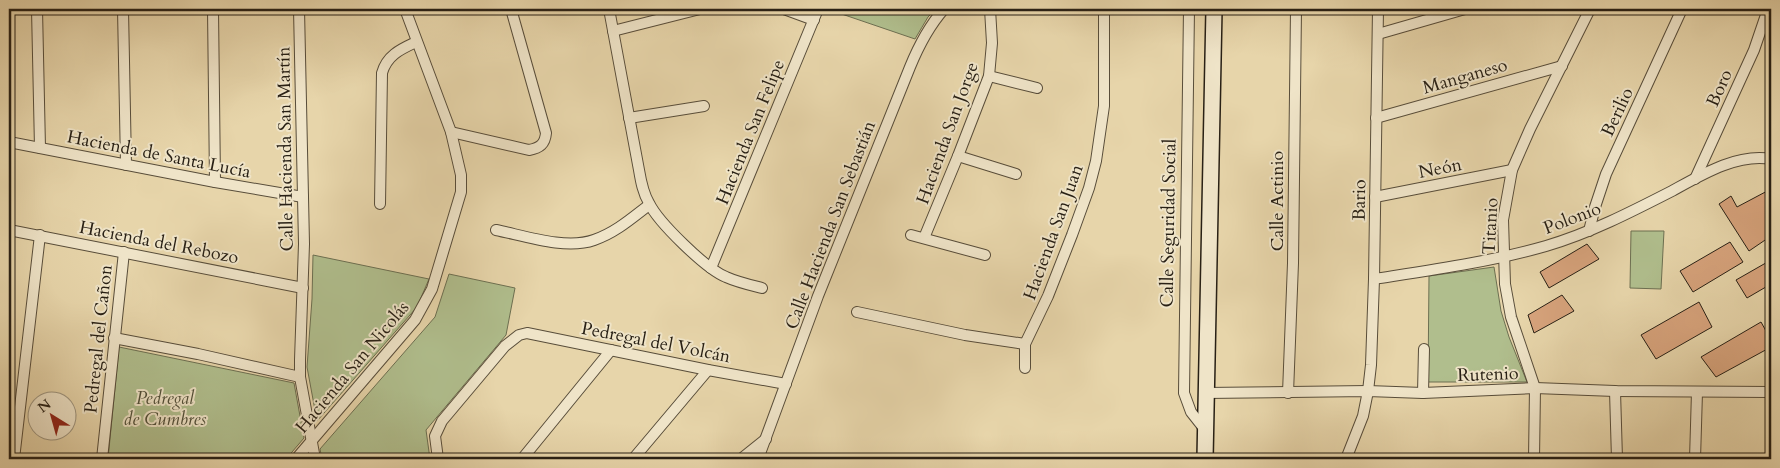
<svg xmlns="http://www.w3.org/2000/svg" width="1780" height="468" font-family="Cardo,serif">
<rect width="100%" height="100%" fill="#e7d5aa"/>
<filter id="stains"><feTurbulence type="fractalNoise" baseFrequency=".004" numOctaves="4"/><feColorMatrix values="0 0 0 0 .2 0 0 0 0 .09 0 0 0 0 .02 0 0 0 .5 -.17"/></filter>
<radialGradient id="worn" r=".72"><stop offset=".6" stop-color="#630" stop-opacity="0"/><stop offset="1" stop-color="#630" stop-opacity=".3"/></radialGradient>
<g fill="#b0be8d" stroke="#6c6f51">
<path d="M827,9h109l-8,8 -13,22z"/>
<path d="M1631,231h33l-3,58 -31,-1z"/>
<path d="M313,255l116,24 -12,28 -100,114 -10,-54 5,-68z"/>
<path d="M1494,267l7,44 8,26 18,45h-99l1,-106z"/>
<path d="M449,274l66,14 -9,47 -80,95 4,29h-108l-2,-10 115,-132z"/>
<path d="M119,347l175,36 10,55 -18,21h-178z"/>
</g>
<g fill="#d7a37c" stroke="#282015">
<path d="M1771,189v47l-22,15 -30,-47 12,-8 6,11z"/>
<path d="M1730,242l13,20 -50,30 -13,-21z"/>
<path d="M1587,244l12,15 -50,29 -9,-16z"/>
<path d="M1771,260v24l-24,14 -11,-18z"/>
<path d="M1562,295l12,16 -40,22 -6,-18z"/>
<path d="M1699,302l13,25 -56,32 -15,-24z"/>
<path d="M1761,322l10,18v7l-55,30 -15,-20z"/>
</g>
<g fill="none" stroke-linecap="round" stroke-linejoin="round">
<g stroke="#584d3a" stroke-width="12">
<g id="street">
<path d="M37,9l3,139"/>
<path d="M123,9l3,156"/>
<path d="M213,9l2,173"/>
<path d="M299,9l5,235 -4,116v17l15,82"/>
<path d="M609,9l30,161c2,12 4,23 10,33 9,19 57,66 77,74 11,5 24,8 36,11"/>
<path d="M784,9l30,11"/>
<path d="M1189,9l-5,384 7,19 15,19"/>
<path d="M613,31l87,-22"/>
<path d="M1378,34l87,-25"/>
<path d="M989,76l48,12"/>
<path d="M629,118l75,-12"/>
<path d="M1376,118l186,-52"/>
<path d="M451,132l78,18c11,-2 16,-6 17,-17l-35,-124"/>
<path d="M9,142l206,40 88,15"/>
<path d="M958,156l58,18"/>
<path d="M1695,179l59,-129 14,-41"/>
<path d="M1375,197l137,-27"/>
<path d="M380,204l2,-131c5,-18 19,-24 34,-31"/>
<path d="M9,230l294,58"/>
<path d="M496,230c29,6 70,20 98,10 21,-7 38,-22 55,-35"/>
<path d="M1589,231l6,-24 11,-33 76,-165"/>
<path d="M911,235l74,20"/>
<path d="M924,238l34,-82 31,-80 3,-33 -2,-34"/>
<path d="M711,268l107,-259"/>
<path d="M1374,279c58,-9 116,-17 172,-33 44,-13 85,-34 126,-55 29,-16 65,-38 99,-32"/>
<path d="M857,312l108,23 60,9"/>
<path d="M114,338l84,16 102,23"/>
<path d="M1025,368v-24l23,-48 24,-61 17,-47 7,-27 8,-55v-97"/>
<path d="M1615,391l2,68"/>
<path d="M1205,393l163,-2 55,2 112,-5 80,3 156,1"/>
<path d="M1288,393l5,-130 3,-254"/>
<path d="M1423,393l1,-44"/>
<path d="M14,459l26,-224"/>
<path d="M102,459l22,-207"/>
<path d="M296,459l119,-139 17,-31 29,-97v-17l-10,-43 -46,-123"/>
<path d="M438,459l-3,-23 7,-15 63,-75 14,-11 8,-2 181,37 78,14"/>
<path d="M522,459l89,-109"/>
<path d="M633,459l75,-89"/>
<path d="M741,459l25,-20"/>
<path d="M758,459l60,-163 92,-229c9,-22 19,-41 34,-58"/>
<path d="M1346,459l17,-43 5,-25 3,-26 3,-86 4,-270"/>
<path d="M1534,459l1,-71 -24,-71 -6,-33 -2,-64 9,-50 18,-41 60,-120"/>
<path d="M1695,459l2,-67"/>
</g>
</g>
<g stroke="#282015" stroke-width="18">
<path id="secondary" d="M1205,459l9,-450"/>
</g>
<use href="#street" stroke="#efe4c8" stroke-width="10"/>
<use href="#secondary" stroke="#efe4c8" stroke-width="15"/>
</g>
<g text-anchor="middle" stroke-width="4" stroke-linejoin="round" paint-order="stroke">
<g font-size="18" fill="#282015" stroke="#efe4c8">
<text transform="translate(1465 76) rotate(-16)" y="6">Manganeso</text>
<text transform="translate(1719 88) rotate(-66)" y="6">Boro</text>
<text transform="translate(1617 112) rotate(-65)" y="6">Berilio</text>
<text transform="translate(750 132) rotate(-68)" y="6">Hacienda San Felipe</text>
<text transform="translate(947 133) rotate(-70)" y="6">Hacienda San Jorge</text>
<text transform="translate(285 149) rotate(-91)" y="6">Calle Hacienda San Martín</text>
<text transform="translate(159 154) rotate(11)" y="6">Hacienda de Santa Lucía</text>
<text transform="translate(1440 168) rotate(-11)" y="6">Neón</text>
<text transform="translate(1359 200) rotate(-89)" y="6">Bario</text>
<text transform="translate(1277 201) rotate(-90)" y="6">Calle Actinio</text>
<text transform="translate(1572 218) rotate(-21)" y="6">Polonio</text>
<text transform="translate(1168 223) rotate(-89)" y="6">Calle Seguridad Social</text>
<text transform="translate(830 225) rotate(-69)" y="6">Calle Hacienda San Sebastián</text>
<text transform="translate(1490 226) rotate(-87)" y="6">Titanio</text>
<text transform="translate(1053 232) rotate(-70)" y="6">Hacienda San Juan</text>
<text transform="translate(159 242) rotate(11)" y="6">Hacienda del Rebozo</text>
<text transform="translate(98 339) rotate(-84)" y="6">Pedregal del Cañon</text>
<text transform="translate(656 342) rotate(11)" y="6">Pedregal del Volcán</text>
<text transform="translate(352 367) rotate(-50)" y="6">Hacienda San Nicolás</text>
<text transform="translate(1488 374) rotate(-2)" y="6">Rutenio</text>
</g>
<g font-size="18" font-style="italic" fill="#514f39" stroke="#efe4c8">
<text x="165" y="404">Pedregal<tspan x="165" dy="21">de Cumbres</tspan></text>
</g>
</g>
<rect width="1780" height="468" fill="none" stroke="#e7d5aa" stroke-width="30"/>
<rect x="10" y="10" width="1760" height="448" fill="none" stroke="#282015" stroke-width="2.5"/>
<rect x="15" y="15" width="1750" height="438" fill="none" stroke="#282015"/>
<g transform="translate(52 416) rotate(323)"><circle r="24" fill="#efe4c8" stroke="#9f9680"/>
<path d="M0-4L9 19L0 12L-9 19Z" fill="#8f2418"/>
<text y="-8" font-size="14" font-weight="bold" text-anchor="middle" fill="#282015">N</text>
</g>
<rect width="100%" height="100%" filter="url(#stains)"/>
<rect width="100%" height="100%" fill="url(#worn)"/>
</svg>
